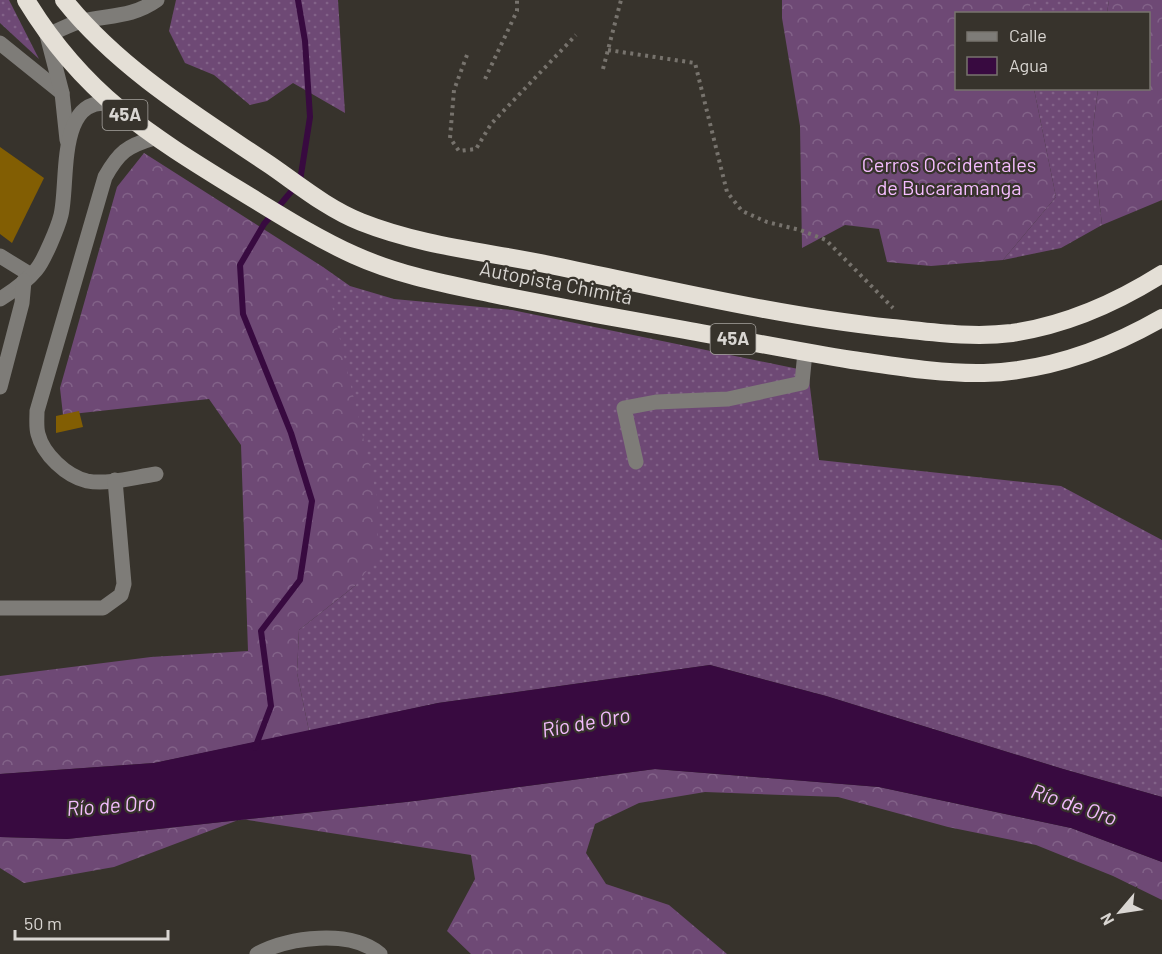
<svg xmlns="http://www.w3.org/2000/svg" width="1162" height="954" font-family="Barlow,sans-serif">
<defs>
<pattern id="grass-dots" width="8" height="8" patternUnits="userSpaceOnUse" patternTransform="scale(1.5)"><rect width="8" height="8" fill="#6e4975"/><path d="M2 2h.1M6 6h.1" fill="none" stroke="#826288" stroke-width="1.8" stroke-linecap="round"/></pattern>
<pattern id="forest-crowns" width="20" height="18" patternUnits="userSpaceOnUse" patternTransform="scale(1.5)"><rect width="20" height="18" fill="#6e4975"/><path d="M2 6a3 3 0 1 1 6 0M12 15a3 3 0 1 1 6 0" fill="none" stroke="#826288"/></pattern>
</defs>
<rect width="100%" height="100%" fill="#37332c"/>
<g fill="url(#grass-dots)">
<path d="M0,0h9l30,59 -39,-36z"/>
<path d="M176,0h162l7,113 -52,-30 -26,18 -17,4 -36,-30 -29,-12 -16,-32z"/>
<path d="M1030,0h79l-2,13 -77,1z"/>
<path d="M1034,89h64l-6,46 10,90 -41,23 -58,12 53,-63z"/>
<path d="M323,267l27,19 44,13 118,11 296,61 11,89 242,26 101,54v257l-99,-28 -237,-73 -116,-31 -272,38 -129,28 -12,-58 2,-43 57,-45 -54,-255z"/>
</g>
<g fill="url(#forest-crowns)">
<path d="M782,0h248v13l-74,1v74l78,1 22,108 -53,63 -72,6 -44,-4 -8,-33 -34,-4 -43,23 -2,-122 -18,-108z"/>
<path d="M1109,0h53v200l-60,25 -10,-90 6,-46 50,-1v-74l-41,-1z"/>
<path d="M144,153l179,114 55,234v55l-22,29 -57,45 -2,43 12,58 -155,32 -154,11v-98l151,-19 97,-6 -7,-206 -32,-46 -146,16 -3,-27 57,-201z"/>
<path d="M655,769l224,18 192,41 91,34v38l-49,-24 -77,-31 -88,-18 -110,-30 -133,-5 -66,11 -44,21 -9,29 20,31 63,21 58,49h-256l-24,-23 28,-52 -4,-24 -230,-36 -127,48 -90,16 -24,-15v-31l67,2 348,-38z"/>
</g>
<path fill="#380a40" d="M710,665l116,31 237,73 99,28v65l-91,-34 -192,-41 -224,-18 -240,32 -348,38 -67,-2v-63l154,-11 284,-60z"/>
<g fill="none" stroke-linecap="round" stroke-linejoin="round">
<path stroke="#380a40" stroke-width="6" d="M255,748l16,-42 -10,-75 39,-51 12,-79 -21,-68 -48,-119 -3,-49 24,-41 36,-43 10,-64 -5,-76 -7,-41"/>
</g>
<g fill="#825e03">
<path d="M0,147l44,31 -32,65 -12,-9z"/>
<path d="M79,411l4,16 -27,6v-17z"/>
</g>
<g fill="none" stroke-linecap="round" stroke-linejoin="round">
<g stroke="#77736d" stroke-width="4" stroke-dasharray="3 4.5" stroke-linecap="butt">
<path d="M608,50l87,13 32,129 15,19 25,11 33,8 26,10 67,68"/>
<path d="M467,55l-13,35 -4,48 9,13 17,-2 15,-25 85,-89"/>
<path d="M603,69l18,-69"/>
<path d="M485,79l32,-68v-11"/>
</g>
<g stroke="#7e7c78" stroke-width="15">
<path d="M0,43l62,50"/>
<path d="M154,138c-27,8 -35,14 -49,39l-68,234c0,7 -1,16 1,23 5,20 28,42 49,47 21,4 48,-4 69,-7"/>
<path d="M67,140l-5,-47 -15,-58c12,-4 24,-12 36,-14 28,-6 50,-4 74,-21"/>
<path d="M0,256l31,19"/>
<path d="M0,299c13,-8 27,-18 36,-29 8,-9 22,-43 25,-55 8,-33 -5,-121 51,-111"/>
<path d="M0,387l22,-84 2,-22"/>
<path d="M636,462l-12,-54 32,-6 72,-3 74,-16 3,-31"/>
<path d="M1,608h102l18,-13 3,-11 -9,-104"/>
<path d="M257,954c32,-17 93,-25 123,0"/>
</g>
<g stroke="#e4dfd6" stroke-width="18">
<path d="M26,0c57,94 122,134 213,190 38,23 75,47 115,65 44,20 92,29 139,39 64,13 128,25 192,36 56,10 111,21 167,30 43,6 88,14 132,13 63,-2 124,-24 178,-55"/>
<path d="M64,0c55,69 133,116 206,165 29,20 58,44 91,57 63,25 129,30 194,44 112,23 223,50 337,62 40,4 80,10 120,5 54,-8 104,-30 150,-59"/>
</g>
</g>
<g text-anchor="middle" stroke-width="4.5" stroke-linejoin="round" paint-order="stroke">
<g fill="#37332c" stroke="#a8a5a0" stroke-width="1.5">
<rect x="102.5" y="100" width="45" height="30" rx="4.5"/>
<rect x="710.5" y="324" width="45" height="30" rx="4.5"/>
</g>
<g font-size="18" font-weight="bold" fill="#d9d6d2">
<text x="125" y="121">45A</text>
<text x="733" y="345">45A</text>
</g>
<g font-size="20" fill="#f5bdff" stroke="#37332c">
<text x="949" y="172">Cerros Occidentales<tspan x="949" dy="23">de Bucaramanga</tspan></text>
</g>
<g font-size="20" fill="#d9d6d2" stroke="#37332c">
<text transform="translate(556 283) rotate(11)" y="7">Autopista Chimitá</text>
</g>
<g font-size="21" font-style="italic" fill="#f3bcfd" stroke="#37332c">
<text transform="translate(586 723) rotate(-10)" y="7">Río de Oro</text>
<text transform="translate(1074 805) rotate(19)" y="7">Río de Oro</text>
<text transform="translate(111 806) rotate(-4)" y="7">Río de Oro</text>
</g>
</g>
<rect x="955" y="12" width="195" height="78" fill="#37332c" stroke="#78746e" stroke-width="1.5"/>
<rect x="967" y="32" width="30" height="9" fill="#7e7c78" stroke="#78746e" stroke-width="1.5"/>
<text x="1009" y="42" font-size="18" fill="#d9d6d2">Calle</text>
<rect x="967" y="57" width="30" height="18" fill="#380a40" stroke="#78746e" stroke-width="1.5"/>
<text x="1009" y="72" font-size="18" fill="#d9d6d2">Agua</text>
<g transform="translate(1120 912) rotate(241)" stroke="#37332c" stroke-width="4.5" paint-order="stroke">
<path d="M0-4.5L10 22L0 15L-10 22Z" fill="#d9d6d2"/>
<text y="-9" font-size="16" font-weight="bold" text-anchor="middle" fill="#d9d6d2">N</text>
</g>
<path d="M15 930v9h153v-9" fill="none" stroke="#d9d6d2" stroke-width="3"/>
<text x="24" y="930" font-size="18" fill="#d9d6d2" stroke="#37332c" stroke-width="4.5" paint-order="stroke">50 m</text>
</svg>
